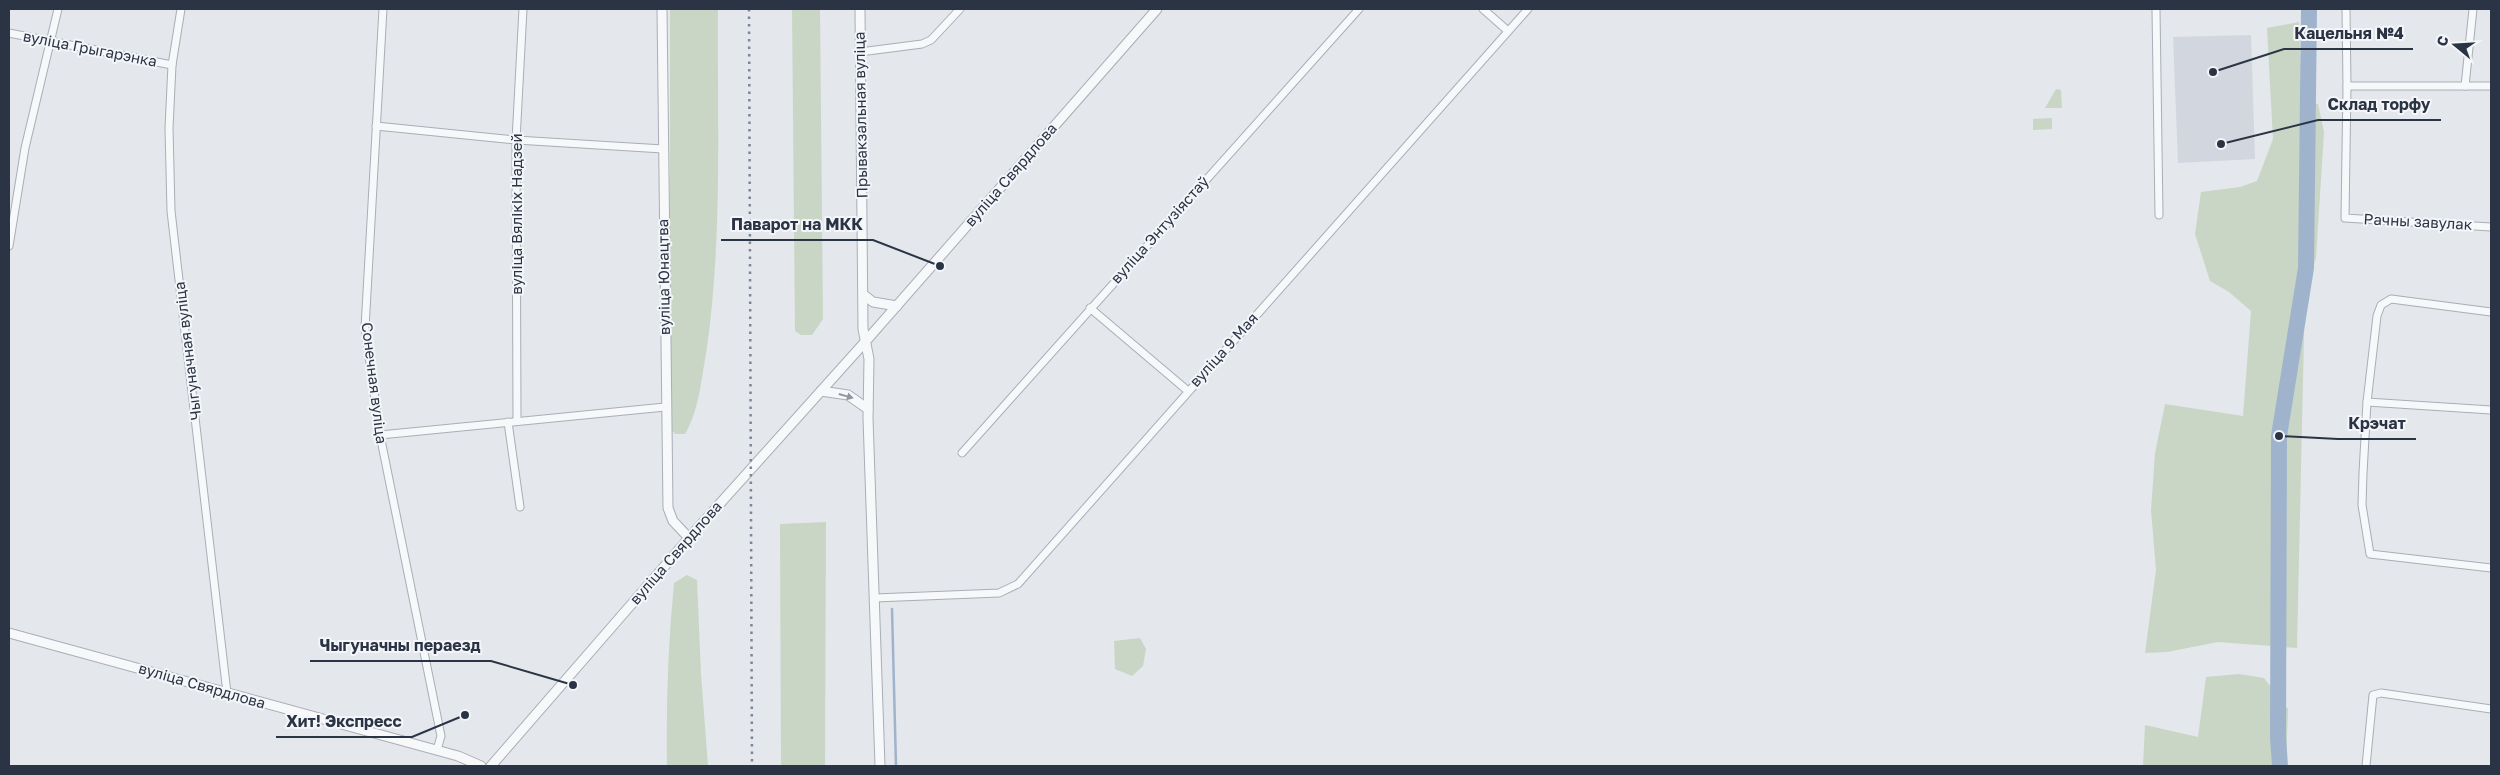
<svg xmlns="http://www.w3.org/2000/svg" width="2500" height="775" font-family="'Golos Text',sans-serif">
<rect width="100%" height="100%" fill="#e4e7ec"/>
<path fill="#d2d6de" d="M2251,35l4,124 -77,4 -5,-126z"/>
<g fill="#c9d6c5">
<path d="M670,9h48c-1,114 5,231 -12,345 -5,27 -7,56 -21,80h-10l-5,-6z"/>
<path d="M792,9h28l3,310 -11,16h-11l-6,-4z"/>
<path d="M2299,22l3,82h16l6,28 -8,126 -11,34 -8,356 -79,-6 -51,10 -22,1 11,-83 -5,-60 4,-57 10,-49 78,12 8,-105 -22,-19 -19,-11 -15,-47 6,-42 39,-5 17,-6 16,-42 -6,-111z"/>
<path d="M2056,89l5,1 1,18h-17z"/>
<path d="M2052,118v11l-19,1v-11z"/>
<path d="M826,522l-1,244h-44l-1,-242z"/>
<path d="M687,575l10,5 4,94 7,92h-41c-1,-61 1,-122 7,-183z"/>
<path d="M1140,638l6,11 -3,17 -11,10 -17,-7 -1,-28z"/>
<path d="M2239,674l25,4 24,31 -2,57h-143l2,-41 53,12 8,-60z"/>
</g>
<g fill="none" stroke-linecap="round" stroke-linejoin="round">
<path stroke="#9fb4cc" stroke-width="2.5" d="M892,609l4,157"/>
<path stroke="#9fb4cc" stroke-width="16" d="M2280,766l-2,-29 1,-301 27,-168 3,-259"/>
<g stroke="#a9aeb7" stroke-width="9">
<g id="minor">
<path d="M181,9l-9,56 -3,63 2,83 56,482"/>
<path d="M383,9l-18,319 15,107 61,301 -4,14"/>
<path d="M1483,9l25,22"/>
<path d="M2156,9l3,206"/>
<path d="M2346,9l1,77 -2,132 146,9"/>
<path d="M9,33l163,32"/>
<path d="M860,52l62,-8 9,-4 29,-31"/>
<path d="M2347,86h144"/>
<path d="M2465,86l8,-77"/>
<path d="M376,126l140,14 147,9"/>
<path d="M9,246l16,-98 33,-139"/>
<path d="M1090,308l98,83"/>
<path d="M2491,312l-100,-13 -10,6 -4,11 -10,86 -4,71 -1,32 8,49 121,14"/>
<path d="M2367,402l124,8"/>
<path d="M517,420l-1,-280 7,-131"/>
<path d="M508,422l12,85"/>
<path d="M380,435l285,-28"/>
<path d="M962,453l397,-444"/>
<path d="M875,598l124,-5 19,-9 510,-575"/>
<path d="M2366,766l7,-71 8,-2 110,16"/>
</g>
</g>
<g stroke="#a9aeb7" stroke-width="11">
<g id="tertiary">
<path d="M662,9l6,499 5,13 16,17"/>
<path d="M860,9l3,320 6,30 -1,59 12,348"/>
<path d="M864,295l9,7 24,4"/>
<path d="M821,391l27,4 20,14"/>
<path d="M9,633l449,123 23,10"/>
<path d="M491,766l198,-228 176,-196 292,-333"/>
</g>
</g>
<use href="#minor" stroke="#f7f8fa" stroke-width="7"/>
<use href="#tertiary" stroke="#f7f8fa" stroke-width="9"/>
<path stroke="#7d8696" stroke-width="2.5" stroke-dasharray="2.5 5" stroke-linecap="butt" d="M749,9l3,757"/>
</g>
<defs><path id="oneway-solid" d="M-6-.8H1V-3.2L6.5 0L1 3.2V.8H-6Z" transform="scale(1.25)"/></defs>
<use fill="#9196a0" href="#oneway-solid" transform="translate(846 396) rotate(16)"/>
<g text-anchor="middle" stroke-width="4" stroke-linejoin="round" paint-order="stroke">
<g font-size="15" fill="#2b3445" stroke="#f4f6f9">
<text transform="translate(90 49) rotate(11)" y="5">вуліца Грыгарэнка</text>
<text transform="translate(861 115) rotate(-91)" y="5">Прывакзальная вуліца</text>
<text transform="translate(1011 175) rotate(-49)" y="5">вуліца Свярдлова</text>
<text transform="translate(517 214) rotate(-90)" y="5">вуліца Вялікіх Надзей</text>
<text transform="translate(2418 222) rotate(3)" y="5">Рачны завулак</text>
<text transform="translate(1160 230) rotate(-48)" y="5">вуліца Энтузіястаў</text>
<text transform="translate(664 277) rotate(-91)" y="5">вуліца Юнацтва</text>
<text transform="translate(1224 350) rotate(-48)" y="5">вуліца 9 Мая</text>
<text transform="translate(188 351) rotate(-97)" y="5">Чыгуначная вуліца</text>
<text transform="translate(374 383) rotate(83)" y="5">Сонечная вуліца</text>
<text transform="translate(676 553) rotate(-49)" y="5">вуліца Свярдлова</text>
<text transform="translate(202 686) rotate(16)" y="5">вуліца Свярдлова</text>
</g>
</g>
<path fill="none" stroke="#2b3445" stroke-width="2" d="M2213 72L2284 49H2413M2221 144L2318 120H2441M940 266L873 240H721M2279 436L2338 439H2416M573 685L491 661H310M465 715L412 737H276"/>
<g fill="#2b3445" stroke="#f4f6f9" stroke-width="2">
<circle cx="2213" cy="72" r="5"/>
<circle cx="2221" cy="144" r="5"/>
<circle cx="940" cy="266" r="5"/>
<circle cx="2279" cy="436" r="5"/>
<circle cx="573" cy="685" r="5"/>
<circle cx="465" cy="715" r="5"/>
</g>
<g font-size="16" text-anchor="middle" font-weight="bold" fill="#2b3445" stroke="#f4f6f9" stroke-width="4" stroke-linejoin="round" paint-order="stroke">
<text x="2349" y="39">Кацельня №4</text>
<text x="2379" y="110">Склад торфу</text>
<text x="797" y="230">Паварот на МКК</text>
<text x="2377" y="429">Крэчат</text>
<text x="400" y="651">Чыгуначны пераезд</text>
<text x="344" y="727">Хит! Экспресс</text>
</g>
<rect width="2500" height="775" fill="none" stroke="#2b3445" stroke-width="20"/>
<g transform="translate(2455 45) rotate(288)" stroke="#f4f6f9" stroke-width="4" paint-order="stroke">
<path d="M0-4L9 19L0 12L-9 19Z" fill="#2b3445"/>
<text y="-8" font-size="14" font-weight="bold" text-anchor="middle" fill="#2b3445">С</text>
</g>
</svg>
